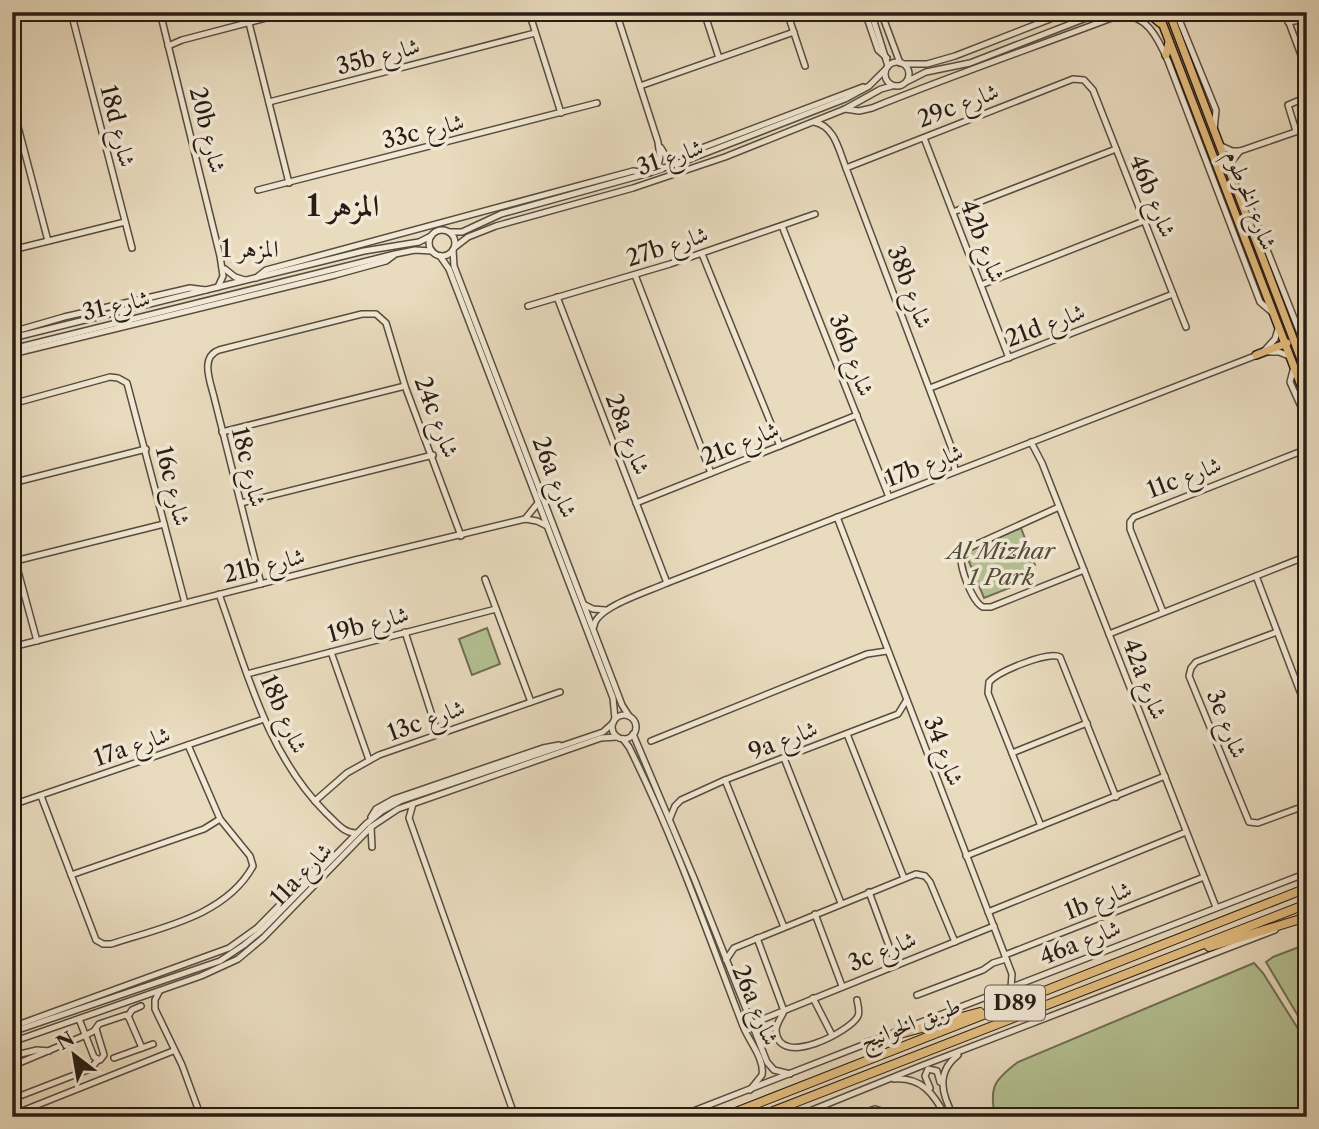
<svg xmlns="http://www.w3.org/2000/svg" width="1319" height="1129" font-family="'Libre Caslon Text',Amiri,serif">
<rect width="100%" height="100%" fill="#e9dbbe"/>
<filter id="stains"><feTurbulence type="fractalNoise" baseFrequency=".00286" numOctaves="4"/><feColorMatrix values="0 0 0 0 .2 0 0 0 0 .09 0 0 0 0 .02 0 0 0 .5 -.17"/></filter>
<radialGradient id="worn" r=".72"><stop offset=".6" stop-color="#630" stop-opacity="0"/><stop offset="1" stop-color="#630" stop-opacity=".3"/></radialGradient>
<g fill="#b4c193" stroke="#6e6e54" stroke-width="2">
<path d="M1021,528l14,37 -7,3 4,11 -48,19 -19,-46z"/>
<path d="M487,628l13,36 -28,11 -13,-36z"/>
<path d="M1307,944v87l-41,-69 7,-5z"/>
<path d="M1254,963l9,10 44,70v74h-312c-6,-30 -1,-37 23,-55z"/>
</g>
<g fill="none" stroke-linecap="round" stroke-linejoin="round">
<g stroke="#584c3e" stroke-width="8">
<g id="minor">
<path d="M71,12l61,236"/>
<path d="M160,12l60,244 3,20 -5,11"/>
<path d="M529,12l32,101"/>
<path d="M616,12l42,130 2,15 -3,13"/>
<path d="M704,12l15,46"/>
<path d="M787,12l18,54"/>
<path d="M865,12l13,38 9,8"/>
<path d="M871,12l17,54"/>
<path d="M881,12l19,51"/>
<path d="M1176,12l40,98 -2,20"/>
<path d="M1285,12l22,59"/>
<path d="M1288,22l19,-3"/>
<path d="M249,23l40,160"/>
<path d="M168,46l14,-6 107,-28"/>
<circle cx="897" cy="74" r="12"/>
<path d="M904,64h23l28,-8 113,-44"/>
<path d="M908,81l18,-9 44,-9 129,-50"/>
<path d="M640,86l154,-54"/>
<path d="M269,102l266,-69"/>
<path d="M12,104l36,137"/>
<path d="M845,109l14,2 13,-3c81,-33 163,-61 245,-92 29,-4 41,22 51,45l92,241 14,12"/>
<path d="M814,122c21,4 25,29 32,46l106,281 3,22"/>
<path d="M1296,131l-8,-26 19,-8"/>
<path d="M924,138l85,220"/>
<path d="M1221,146l11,5h8l67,-23"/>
<path d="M661,148l6,10 9,4"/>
<path d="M690,159l9,-10 164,-62"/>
<path d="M846,168l227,-89 11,1 9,10 93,237"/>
<path d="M1229,169l3,-8 8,-10"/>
<path d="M258,190l339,-87"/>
<path d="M1238,191l9,8 60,152"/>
<path d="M953,212l163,-63"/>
<path d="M782,226l107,271"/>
<circle cx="442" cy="243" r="13"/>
<path d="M450,232h12l39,-18 148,-41 41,-14 155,-60 24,-13 16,-16"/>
<path d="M455,247l13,-10 28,-11 137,-38 92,-31 120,-48 36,-20 11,-3"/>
<path d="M12,250l113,-28"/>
<path d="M453,250l1,16 168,439 7,11"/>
<path d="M702,254l78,192"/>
<path d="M440,256l9,13 164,429 2,21"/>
<path d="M225,269l10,8 10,3"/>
<path d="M635,275l76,198"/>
<path d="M256,278l10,-8 367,-99 16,2"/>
<path d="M981,285l163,-64"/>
<path d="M557,297l110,286"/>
<path d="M528,306l142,-42 145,-50"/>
<path d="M12,332l52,-15 87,-20 39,-9 16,2"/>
<path d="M12,338l352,-87 55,-9 12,-6"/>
<path d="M12,349l383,-95 20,-4 17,1"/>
<path d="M1265,350l10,-11 4,-13"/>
<path d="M1269,352h10l10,4"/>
<path d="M12,354l323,-79 51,-14 8,-6"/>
<path d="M1294,367l-4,15 17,38"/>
<path d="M930,388l243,-94"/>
<path d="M12,404l98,-27 8,1 9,5 58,220"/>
<path d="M222,432l183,-46"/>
<path d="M1031,442l11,21 174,444"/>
<path d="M12,483l134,-34"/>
<path d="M241,503l192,-48"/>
<path d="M636,503l221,-88"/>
<path d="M1059,507l-97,44c-5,12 10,51 21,56h8l93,-37"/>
<path d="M837,517l175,457 -1,14"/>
<path d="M525,519l13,-16"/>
<path d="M12,549l25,92"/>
<path d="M15,561l149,-37"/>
<path d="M1256,576l51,134"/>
<path d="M485,579l46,123"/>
<path d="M261,584l-47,-187c-4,-16 -14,-40 5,-47l143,-36h14l10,9 19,63 56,150"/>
<path d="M219,594c28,78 48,160 107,219 10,9 17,20 30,20"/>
<path d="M585,605l8,4 12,1"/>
<path d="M1163,612l-33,-83v-7l4,-5 173,-68"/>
<path d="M594,626c2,-19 56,-35 73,-43l593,-229"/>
<path d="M405,632l33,102"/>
<path d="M1277,632l-81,30 -5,6 -2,8 60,146 9,1 49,-18"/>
<path d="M1109,634l198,-78"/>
<path d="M12,647l343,-87 170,-41 12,2 10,5"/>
<path d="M331,652l38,108"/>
<path d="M247,674l249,-65"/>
<circle cx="624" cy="727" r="12"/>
<path d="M633,734l61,144 73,184 7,8 16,4"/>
<path d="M847,734l57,144"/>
<path d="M623,739l6,8c45,90 78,185 114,279 5,14 22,33 19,49l-12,15"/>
<path d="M651,741l216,-87 20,-3"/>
<path d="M1012,753l75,-30"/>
<path d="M784,758l57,145"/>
<path d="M725,780l59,147"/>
<path d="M41,796l55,144 7,4h8c49,-16 115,-28 142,-78l-3,-10 -30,-37 -32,-74"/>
<path d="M315,801l32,-28 32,-18 181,-63"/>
<path d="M413,804l-4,14 106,299"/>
<path d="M12,805l252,-86"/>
<path d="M371,817l5,-8 18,-10 149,-51 16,-3"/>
<path d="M670,818l5,-12 6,-6 44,-20 173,-66 8,-13"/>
<path d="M1041,826l-53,-133 1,-11c10,-11 59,-31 71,-25l56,140"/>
<path d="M371,827l1,20"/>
<path d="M966,856l199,-80"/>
<path d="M71,875l133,-46 16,-10"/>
<path d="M869,892l27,73"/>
<path d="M988,912l198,-80"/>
<path d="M815,914l27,72"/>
<path d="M757,938l27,73c-2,6 -8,12 -8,20 3,38 75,0 82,-15 2,-4 0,-11 -1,-16"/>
<path d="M1005,955l199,-78"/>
<path d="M12,960v14"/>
<path d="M726,960l8,-12 182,-74 9,2 5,6 25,60"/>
<path d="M159,992l-4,8v9l27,56 19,52"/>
<path d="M917,995l66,-25 10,-7 13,-4"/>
<path d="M813,998l19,37"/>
<path d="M128,1016l4,-6 9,-4"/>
<path d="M79,1019l15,38 6,3 4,-5 -8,-26"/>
<path d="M751,1024l243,-98"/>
<path d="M12,1027l217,-79 28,-20 57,-58 11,-7"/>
<path d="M12,1032l208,-71 24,-16 17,-14 105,-107 16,-13 18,-10 203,-69 10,-9"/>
<path d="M893,1033l414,-160"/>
<path d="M12,1042l189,-66 37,-17 25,-21 108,-111 27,-18 203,-71 16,-1"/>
<path d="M12,1056l25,-6 12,1"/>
<path d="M114,1058l39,-14"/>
<path d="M12,1066l74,-31 8,-4 5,-7 27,-9 3,3 13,30"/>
<path d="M894,1079c28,-2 40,15 52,38"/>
<path d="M930,1088l-5,-12 3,-7 9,2 3,11"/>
<path d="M12,1099l78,-30 8,-9"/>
<path d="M12,1115l161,-64"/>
<path d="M678,1117l190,-74"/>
<path d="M795,1117l126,-51 354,-136"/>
<path d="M850,1117l25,-8 26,8"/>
<path d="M954,1117c-12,-22 -19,-44 4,-62"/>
</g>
</g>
<g stroke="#281c14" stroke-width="10">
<g id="major">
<path d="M1147,12l13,11"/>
<path d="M1158,12l149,389"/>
<path d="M1169,12l138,363"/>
<path d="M1098,13l3,-1"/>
<path d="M1166,55l3,-13"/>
<path d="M1256,355l31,-12"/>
</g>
</g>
<g stroke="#281c14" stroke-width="10">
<g id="highway">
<path d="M1209,947l98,-30"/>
<path d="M867,1043l113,-31"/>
<path d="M723,1117l584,-229"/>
<path d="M758,1117l549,-213"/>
</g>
</g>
<use href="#minor" stroke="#f1e8d5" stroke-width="5"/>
<use href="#major" stroke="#e4be7f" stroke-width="7"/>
<use href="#highway" stroke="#e4be7f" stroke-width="8"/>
</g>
<g text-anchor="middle" stroke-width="7" stroke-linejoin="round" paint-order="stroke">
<rect fill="#f1e8d5" stroke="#64594e" stroke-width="2" x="985" y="985.5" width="60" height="35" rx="5"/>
<g font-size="21" font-weight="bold" fill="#281c14">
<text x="1015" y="1010">D89</text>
</g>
<g font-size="23" fill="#281c14" stroke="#f1e8d5">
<text transform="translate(378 56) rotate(-15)" y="8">35b شارع</text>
<text transform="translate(958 105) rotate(-21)" y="8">29c شارع</text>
<text transform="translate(118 126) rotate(76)" y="8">18d شارع</text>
<text transform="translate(208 130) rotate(76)" y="8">20b شارع</text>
<text transform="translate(423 131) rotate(-14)" y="8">33c شارع</text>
<text transform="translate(670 157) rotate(-19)" y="8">شارع 31</text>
<text transform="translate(1153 196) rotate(68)" y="8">46b شارع</text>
<text transform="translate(1251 200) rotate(69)" y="8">شارع الخرطوم</text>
<text transform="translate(983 241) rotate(69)" y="8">42b شارع</text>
<text transform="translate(667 246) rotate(-18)" y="8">27b شارع</text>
<text transform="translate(910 287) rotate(69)" y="8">38b شارع</text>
<text transform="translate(116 305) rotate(-13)" y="8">شارع 31</text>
<text transform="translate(1045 325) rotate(-21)" y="8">21d شارع</text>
<text transform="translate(852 355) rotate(69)" y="8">36b شارع</text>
<text transform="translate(437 417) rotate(69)" y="8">24c شارع</text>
<text transform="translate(628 434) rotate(69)" y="8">28a شارع</text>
<text transform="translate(740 443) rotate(-22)" y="8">21c شارع</text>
<text transform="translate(924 465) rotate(-21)" y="8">17b شارع</text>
<text transform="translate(249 467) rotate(76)" y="8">18c شارع</text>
<text transform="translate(555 477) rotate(69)" y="8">26a شارع</text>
<text transform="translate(1184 477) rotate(-21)" y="8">11c شارع</text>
<text transform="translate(173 486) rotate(76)" y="8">16c شارع</text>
<text transform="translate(264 565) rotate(-14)" y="8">21b شارع</text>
<text transform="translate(368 624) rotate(-15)" y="8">19b شارع</text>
<text transform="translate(1145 679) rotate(69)" y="8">42a شارع</text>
<text transform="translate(284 714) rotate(66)" y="8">18b شارع</text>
<text transform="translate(426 720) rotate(-20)" y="8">13c شارع</text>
<text transform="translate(1227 724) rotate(68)" y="8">3e شارع</text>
<text transform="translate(783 740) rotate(-21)" y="8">9a شارع</text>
<text transform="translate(132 746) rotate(-19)" y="8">17a شارع</text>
<text transform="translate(944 751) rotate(69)" y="8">شارع 34</text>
<text transform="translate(301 874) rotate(-46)" y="8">11a شارع</text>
<text transform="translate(1098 900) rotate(-21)" y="8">1b شارع</text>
<text transform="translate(1080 942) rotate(-22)" y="8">46a شارع</text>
<text transform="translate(882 951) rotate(-22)" y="8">3c شارع</text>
<text transform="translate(756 1005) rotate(67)" y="8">26a شارع</text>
<text transform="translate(910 1023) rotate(-21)" y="8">طريق الخوانيج</text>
</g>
<g font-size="23" font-style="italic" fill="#524e3a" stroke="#f1e8d5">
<text x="1001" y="559">Al Mizhar<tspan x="1001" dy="26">1 Park</tspan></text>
</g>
<g font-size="24" fill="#281c14" stroke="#f1e8d5">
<text x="250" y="257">المزهر 1</text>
</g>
<g font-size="30" font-weight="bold" fill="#281c14" stroke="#f1e8d5">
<text x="343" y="216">المزهر 1</text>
</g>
</g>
<rect width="1319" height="1129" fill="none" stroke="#e9dbbe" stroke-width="42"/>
<rect x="14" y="14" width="1291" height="1101" fill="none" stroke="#281c14" stroke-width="3.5"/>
<rect x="21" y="21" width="1277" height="1087" fill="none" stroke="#281c14" stroke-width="2"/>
<g transform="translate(74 1055) rotate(329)" stroke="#f1e8d5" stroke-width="5" paint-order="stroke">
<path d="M0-5L12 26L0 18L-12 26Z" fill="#281c14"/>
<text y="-10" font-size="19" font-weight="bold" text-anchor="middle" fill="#281c14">N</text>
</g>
<rect width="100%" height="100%" filter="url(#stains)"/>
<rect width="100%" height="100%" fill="url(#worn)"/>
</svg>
